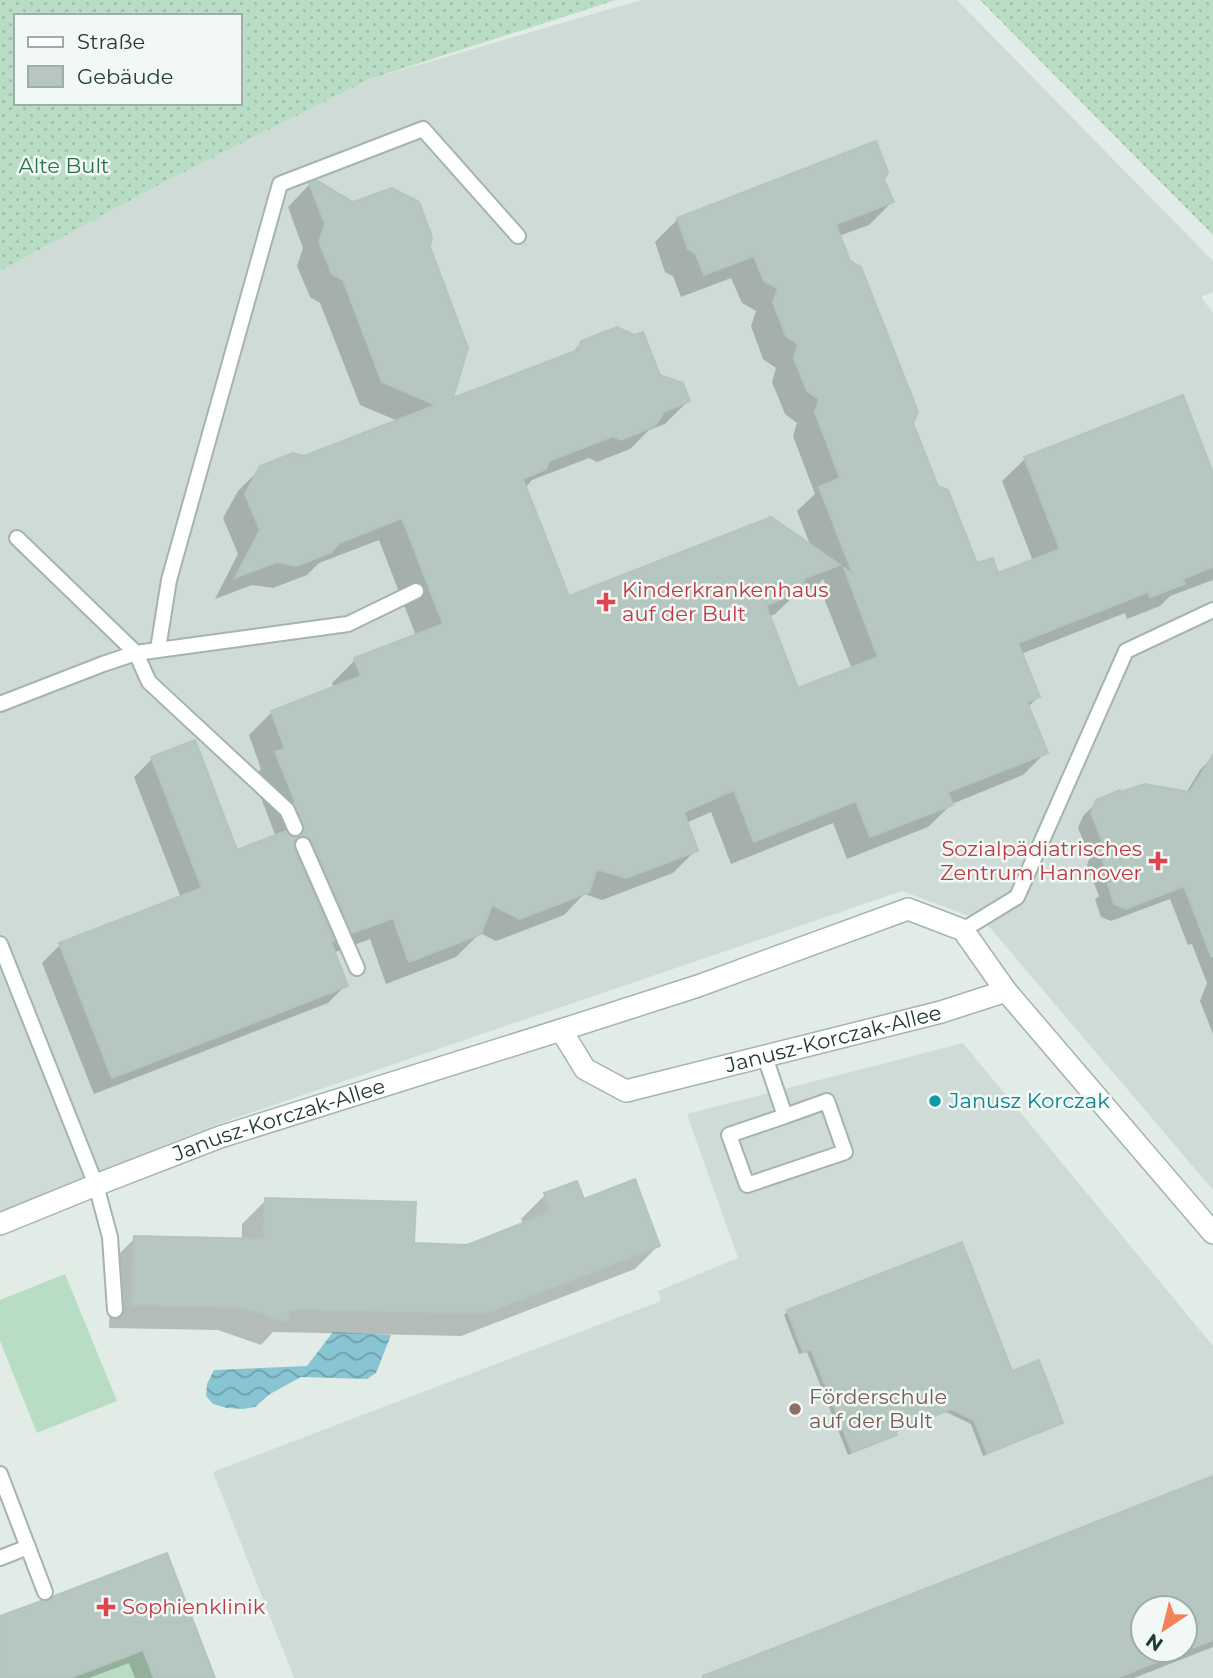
<svg xmlns="http://www.w3.org/2000/svg" width="1213" height="1678" font-family="Montserrat,sans-serif">
<defs>
<pattern id="grass-dots" width="8" height="8" patternUnits="userSpaceOnUse" patternTransform="scale(1.75)"><rect width="8" height="8" fill="#b9ddc4"/><path d="M2 2h.1M6 6h.1" fill="none" stroke="#9fbfa9" stroke-width="1.8" stroke-linecap="round"/></pattern>
<pattern id="water-waves" width="16" height="10" patternUnits="userSpaceOnUse" patternTransform="scale(1.75)"><rect width="16" height="10" fill="#88c4d2"/><path d="M0 5q4-4 8 0t8 0" fill="none" stroke="#6fa0ab"/></pattern>
</defs>
<rect width="100%" height="100%" fill="#e1ece7"/>
<g fill="#cfdbd6" fill-rule="evenodd">
<path d="M641,0h316l256,261v31l-12,5 12,16v877l-228,-268 -83,-31 -687,234 -215,88v-942l164,-89 206,-103z"/>
<path d="M963,1043l250,303v332h-919l-81,-206 448,-171 -3,-10 80,-33 -51,-144zM1143,1608h42v42h-42z"/>
</g>
<g fill="url(#grass-dots)" fill-rule="evenodd">
<path d="M0,0h616l-246,79 -206,103 -164,89zM16,16h224v87h-224z"/>
<path d="M980,0h233v235z"/>
</g>
<g fill="#b9ddc4">
<path d="M65,1274l52,127 -80,32 -37,-92v-41z"/>
<path d="M143,1650l11,28h-84z"/>
</g>
<path fill="url(#water-waves)" d="M333,1332l58,3 -15,38 -9,6 -66,-2 -31,17 -15,13 -12,2 -16,-1 -14,-4 -7,-8 1,-12 7,-14 93,-4z"/>
<g fill="#0003" fill-rule="evenodd">
<path d="M883,180l9,22 -23,23 -30,11 98,252 39,78 21,9 36,-14 -31,-80 23,-22 188,19v102l-43,16 -10,10 -33,13 -2,-6 -104,41 17,43 -10,10 17,46 -22,22 -71,29 -24,23 -81,32 -14,-36 -102,41 -20,-52 -25,11 10,27 -23,23 -71,27 -18,-6 -20,21 -68,26 -16,-8 -24,24 -70,27 -16,-45 -37,14 13,32 -18,18 -234,91 -52,-131 18,-18 121,-47 -47,-121 18,-18 84,94 40,-16 -23,-60 8,-8 -12,-34 23,-23 62,-24 -2,-5 23,-23 61,-24 -37,-96 -60,23 -12,12 -34,13 -21,-3 -37,14 23,-45 -15,-36 15,-27 23,-23 43,-10 94,-37 -38,-16 -40,-102 -10,-6 -13,-31 6,-18 -15,-41 22,-23 118,63 23,154 119,-46 12,-13 76,34 30,25 -23,23 -16,6 -19,19 -33,13 -8,-4 -57,22 -7,8 43,110 243,-51 -14,-36 18,-17 -22,-58 4,-13 -12,-9 -13,-32 4,-14 -13,-9 -12,-33 5,-15 -14,-8 -11,-25 -50,19 -8,-21 -8,-4 -10,-30 23,-23zM823,579l4,9 -5,5 30,76 -55,21 -29,-73 7,-3 19,-18 21,-8z"/>
<path d="M1213,757v277l-13,-33 7,-18 -15,-39 -4,1 -18,-46 -59,22 -10,-4 -6,-18 4,-3 -12,-31 3,-8 -12,-29 5,-12 14,-14 89,-9 14,-23z"/>
<path d="M576,1183l7,18 75,45 -23,23 -174,67 -188,-4 -12,13 -43,-15 -109,-2 2,-66 24,-24 107,2v-16l24,-24 146,45 55,1 56,-22 -2,-5 24,-24z"/>
<path d="M788,1311l223,62 50,49 -4,4 -74,30 -12,-32 -25,-12 -52,21 1,1 -4,4 -43,17 -41,-103 -8,2 -15,-39z"/>
<path d="M1213,1478v169l-79,31h-420zM1143,1608h42v42h-42z"/>
<path d="M49,1602l164,76h-78l-6,-15 -40,15h-89v-60z"/>
</g>
<g fill="#b6c6c0" stroke="#b3c5be" stroke-width="2" fill-rule="evenodd">
<path d="M876,141l12,31 -4,8 10,22 -58,22 14,37 11,6 57,145 -5,11 25,63 10,4 29,73 16,-5 5,15 62,-24 -36,-92 159,-62 30,78v94l-31,12 3,5 -35,13 -2,-5 -130,51 22,54 -13,5 21,51 -100,39 5,13 -83,32 -14,-36 -102,41 -20,-52 -50,22 14,39 -72,27 -29,-9 -8,23 -69,27 -28,-14 -11,29 -72,28 -16,-44 -41,15 -40,-92 -4,-4 -8,-1 4,-6v-5l-10,-22 1,-2 -20,-49 10,-3 -14,-38 90,-35 -7,-18 89,-34 -41,-106 -63,25 -7,9 -35,14 -20,-4 -42,16 25,-48 -15,-36 15,-28 33,-13 11,3 132,-51 -54,-23 -39,-102 -11,-6 -13,-32 6,-18 -16,-41 7,-3 37,22 39,-14 27,14 13,35 -2,10 38,101 -15,50 125,-48 3,-9 36,-14 17,8 9,-3 17,43 23,8 7,18 -26,11 -9,14 -34,14 -8,-4 -64,25 -3,8 -23,10 46,117 202,-79 69,48 -35,13 -5,14 -34,13 32,83 80,-31 -34,-89 9,6 -34,-87 21,-9 -25,-66 4,-13 -12,-8 -13,-33 4,-14 -12,-8 -13,-34 5,-14 -14,-7 -10,-25 -50,19 -8,-21 -8,-5 -11,-31z"/>
<path d="M195,740l42,110 49,-19 4,5 8,1 -4,6v6l40,91 -3,2 17,44 -236,92 -53,-135 143,-55 -51,-131z"/>
<path d="M1213,755v201h-2l-27,-70 -58,23 -12,-5 -6,-20 4,-1 -13,-33 4,-8 -12,-29 5,-13 24,-10 1,2 24,-8 45,8z"/>
<path d="M635,1179l25,67 -174,67 -196,-4 -4,13 -44,-15 -110,-2 2,-69 130,3 1,-41 151,4 -2,41 53,2 84,-33 -7,-19 33,-12 7,18z"/>
<path d="M962,1242l50,129 27,-11 24,63 -76,30 -13,-33 -23,-11 -56,22 2,4 -45,17 -41,-103 -8,3 -16,-42z"/>
<path d="M1213,1476v164l-97,38h-413v-2zM1143,1608h42v42h-42z"/>
<path d="M167,1553l48,125h-61l-11,-28 -73,28h-70v-62l41,-15h8l5,-5z"/>
</g>
<g fill="none" stroke-linecap="round" stroke-linejoin="round">
<g stroke="#a4b4ae" stroke-width="18">
<g id="service">
<path d="M17,538l119,115 13,29 138,128 8,18"/>
<path d="M158,649l11,-69 111,-396 143,-55 95,107"/>
<path d="M0,704l103,-40 33,-11 212,-29 68,-33"/>
<path d="M303,845l54,123"/>
<path d="M963,930l54,-33 109,-246 87,-41"/>
<path d="M0,944l96,241 14,52 5,73"/>
<path d="M765,1057l20,59 -56,19 18,50 98,-33 -18,-51 -42,15"/>
<path d="M0,1474l45,118"/>
<path d="M0,1558l28,-11"/>
</g>
</g>
<g stroke="#a4b4ae" stroke-width="24">
<g id="minor">
<path id="s1" d="M561,1030l24,39 41,22 315,-79 65,-21"/>
<path id="s2" d="M0,1224l96,-39 124,-48 341,-107 137,-44 210,-77 55,21 43,61 207,242"/>
</g>
</g>
<use href="#service" stroke="#fff" stroke-width="14"/>
<use href="#minor" stroke="#fff" stroke-width="21"/>
</g>
<g fill="#e0444e" stroke="#f1f8f5" stroke-width="2.5">
<path d="M602.5 591.5h7v7h7v7h-7v7h-7v-7h-7v-7h7z"/>
<path d="M1154.5 850.5h7v7h7v7h-7v7h-7v-7h-7v-7h7z"/>
<path d="M102.5 1596.5h7v7h7v7h-7v7h-7v-7h-7v-7h7z"/>
</g>
<circle fill="#0f9aa8" stroke="#f1f8f5" stroke-width="2.5" cx="935" cy="1101" r="7"/>
<circle fill="#8d6e63" stroke="#f1f8f5" stroke-width="2.5" cx="795" cy="1409" r="7"/>
<g text-anchor="middle" stroke-width="5" stroke-linejoin="round" paint-order="stroke">
<g font-size="21" fill="#2b7449" stroke="#f1f8f5">
<text x="64" y="173">Alte Bult</text>
</g>
<g font-size="21" fill="#be3a42" stroke="#f1f8f5" text-anchor="start">
<text x="622" y="597">Kinderkrankenhaus<tspan x="622" dy="24">auf der Bult</tspan></text>
<text x="1142" y="856" text-anchor="end">Sozialpädiatrisches<tspan x="1142" dy="24">Zentrum Hannover</tspan></text>
<text x="122" y="1614">Sophienklinik</text>
</g>
<g font-size="21" fill="#213c36" stroke="#f1f8f5">
<text dy="7" stroke="none"><textPath href="#s1" startOffset="306">Janusz-Korczak-Allee</textPath></text>
<text dy="7" stroke="none"><textPath href="#s2" startOffset="298">Janusz-Korczak-Allee</textPath></text>
</g>
<g font-size="21" fill="#0d838f" stroke="#f1f8f5" text-anchor="start">
<text x="949" y="1108">Janusz Korczak</text>
</g>
<g font-size="21" fill="#785e54" stroke="#f1f8f5" text-anchor="start">
<text x="809" y="1404">Förderschule<tspan x="809" dy="24">auf der Bult</tspan></text>
</g>
</g>
<rect x="14" y="14" width="228" height="91" fill="#f1f8f5" stroke="#9eada9" stroke-width="2"/>
<rect x="28" y="37" width="35" height="10" fill="#ffffff" stroke="#9eada9" stroke-width="2"/>
<text x="77" y="49" font-size="21" fill="#213c36">Straße</text>
<rect x="28" y="66" width="35" height="21" fill="#b6c6c0" stroke="#9eada9" stroke-width="2"/>
<text x="77" y="84" font-size="21" fill="#213c36">Gebäude</text>
<g transform="translate(1164 1629) rotate(215)"><circle r="33" fill="#f1f8f5" stroke="#9eada9" stroke-width="2"/>
<path d="M0-5L12 26L0 18L-12 26Z" fill="#f38257"/>
<text y="-10" font-size="19" font-weight="bold" text-anchor="middle" fill="#213c36">N</text>
</g>
</svg>
